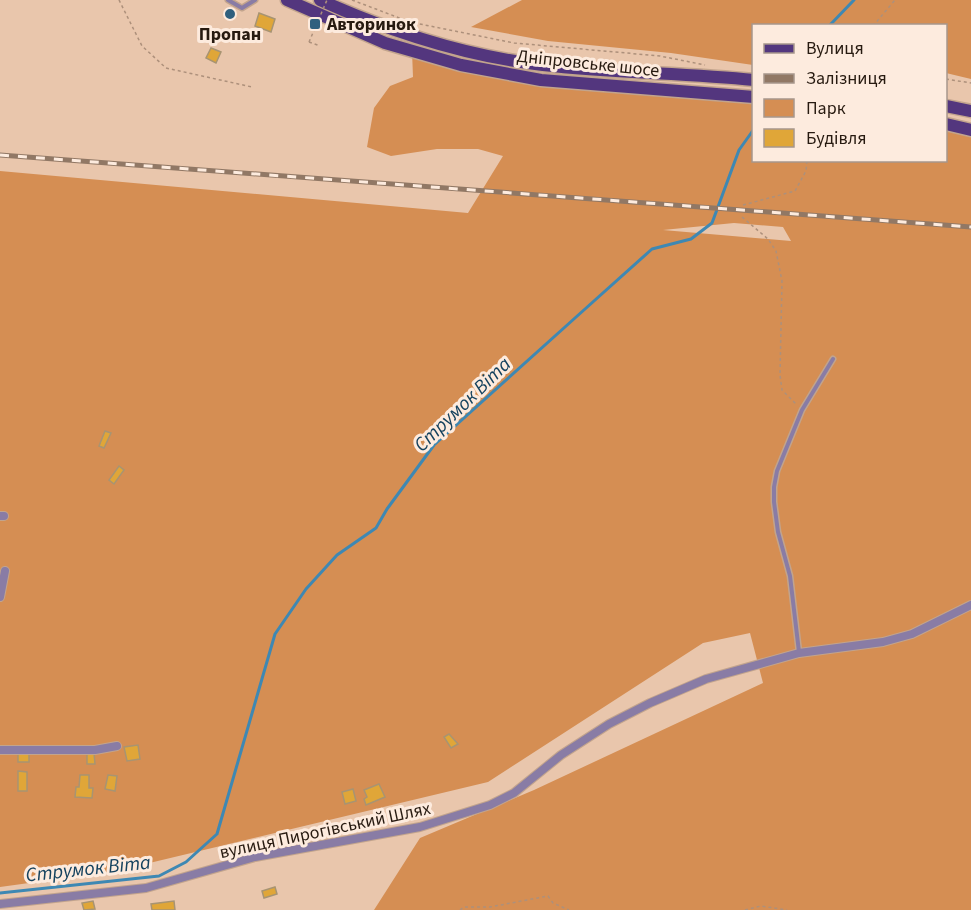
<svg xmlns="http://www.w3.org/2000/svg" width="971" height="910" font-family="'Source Sans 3',sans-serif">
<rect width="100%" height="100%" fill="#e9c6ac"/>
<g fill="#d58e53" fill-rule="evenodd">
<path d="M522,0h449v79l-25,-6v-47h-192l-1,39 -82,-12 -123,-12 -77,-14z"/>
<path d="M412,51l129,29 212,17 1,63h192v-36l25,6v780h-597l46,-72 114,-48 229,-107 -13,-50 -47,10 -215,139 -372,89 -116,16v-716l468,42 35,-57 -25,-7h-41l-46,7 -24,-9 7,-39 16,-22 23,-9zM734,223l49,4 8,14 -128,-11z"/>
</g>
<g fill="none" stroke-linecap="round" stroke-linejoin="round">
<g stroke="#3e88b3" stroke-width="3">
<path d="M829,26l25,-26"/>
<path d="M0,893l159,-17 27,-14 31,-28 58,-200 31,-45 31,-34 39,-27 11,-19 47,-64 141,-127 77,-69 39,-10 21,-16 27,-73 15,-21"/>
</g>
</g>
<g fill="#e0a638" stroke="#a89472" stroke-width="1.5">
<path d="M259,13l16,6 -4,13 -16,-6z"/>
<path d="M211,48l10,4 -5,11 -10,-5z"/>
<path d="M105,431l6,2 -7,15 -5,-2z"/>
<path d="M119,466l5,4 -10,14 -5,-4z"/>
<path d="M449,734l9,10 -7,4 -7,-11z"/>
<path d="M138,745l2,14 -13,2 -3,-14z"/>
<path d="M18,752l11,1v9h-11z"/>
<path d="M87,753h7l1,11h-8z"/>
<path d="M18,771l9,1v19h-9z"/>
<path d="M80,775h9v13h4l-1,10 -17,-1 1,-10h3z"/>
<path d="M108,775l9,1 -2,15 -10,-2z"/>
<path d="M379,784l6,13 -19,8 -2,-6 3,-2 -3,-7z"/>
<path d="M353,789l3,12 -11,3 -3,-12z"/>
<path d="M275,887l2,7 -13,4 -2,-7z"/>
<path d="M93,901l2,8 -11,1 -2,-7z"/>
<path d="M174,901l1,9h-23l-1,-6z"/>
</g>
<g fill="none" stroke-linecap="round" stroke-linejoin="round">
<g stroke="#c2a48d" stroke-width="7">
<g id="lane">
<path d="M228,0l14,8 13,-8"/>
<path d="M799,652l-9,-76 -12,-44 -4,-30v-15l3,-16 25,-61 31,-51"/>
</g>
</g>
<g stroke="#c2a48d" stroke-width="10">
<g id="street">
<path d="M0,516h4"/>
<path d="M0,597l5,-26"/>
<path d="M0,750h95l22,-4"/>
<path d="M0,904l146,-16 109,-31 165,-30 70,-22 24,-12 47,-38 48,-31 41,-21 56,-24 93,-26 84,-11 29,-8 59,-29"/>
</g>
</g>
<g stroke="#c2a48d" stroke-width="15">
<g id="primary">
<path d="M287,0l98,43 76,22 80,15 213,17"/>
<path d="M320,0c71,32 145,56 223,65 70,8 141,8 211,15"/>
<path d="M946,106l25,5"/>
<path d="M946,124l25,6"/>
</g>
</g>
<g stroke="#ad907b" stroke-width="1.5" stroke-dasharray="3 3" stroke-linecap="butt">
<path d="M119,0l23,46 24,22 86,19"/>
<path d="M352,0l58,22 104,21 146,13 45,9"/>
<path d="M873,26l22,-26"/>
<path d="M309,42l11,4"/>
<path d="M946,79l25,4"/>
<path d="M743,205l52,-14 11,-20 1,-11"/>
<path d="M742,217l26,22 8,12 6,30 -2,94 2,15 15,15"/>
<path d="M460,910l4,-3h26l58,-11 5,7 16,7"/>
<path d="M745,910l16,-4 26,4"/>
</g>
<use href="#lane" stroke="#897ca5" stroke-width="4"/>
<use href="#street" stroke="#897ca5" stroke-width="8"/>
<use href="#primary" stroke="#53367e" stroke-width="12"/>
<g stroke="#917865" stroke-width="5">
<path id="rail" d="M0,155l971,72"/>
</g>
<use href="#rail" stroke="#fdebde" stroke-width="3" stroke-dasharray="9" stroke-linecap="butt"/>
<path stroke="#ad907b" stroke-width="1.5" stroke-dasharray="3 3" stroke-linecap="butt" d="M309,42l18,-42"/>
</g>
<g fill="#30607e" stroke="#fdebde" stroke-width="2">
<circle cx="230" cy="14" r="6"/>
<rect x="309" y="18" width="12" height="12" rx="3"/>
</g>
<g text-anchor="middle" stroke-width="6" stroke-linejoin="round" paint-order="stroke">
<g font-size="18" font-weight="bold" fill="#271a10" stroke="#fdebde" text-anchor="start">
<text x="327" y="30">Авторинок</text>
<text x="230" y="40" text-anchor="middle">Пропан</text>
</g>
<g font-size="18" fill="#271a10" stroke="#fdebde">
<text transform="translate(588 63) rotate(6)" y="6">Дніпровське шосе</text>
<text transform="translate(325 830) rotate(-12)" y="6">вулиця Пирогівський Шлях</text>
</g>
<g font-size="20" font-style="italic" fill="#15425e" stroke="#fdebde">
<text transform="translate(462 404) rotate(-44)" y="7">Струмок Віта</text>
<text transform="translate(88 868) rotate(-6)" y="7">Струмок Віта</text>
</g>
</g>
<rect x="752" y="24" width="195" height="138" fill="#fdebde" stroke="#a7978c" stroke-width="1.5"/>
<rect x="764" y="44" width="30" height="9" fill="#53367e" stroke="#a7978c" stroke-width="1.5"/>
<text x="806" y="54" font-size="18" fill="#271a10">Вулиця</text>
<rect x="764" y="74" width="30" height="9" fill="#917865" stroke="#a7978c" stroke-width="1.5"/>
<text x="806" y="84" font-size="18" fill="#271a10">Залізниця</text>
<rect x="764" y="99" width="30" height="18" fill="#d58e53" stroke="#a7978c" stroke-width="1.5"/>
<text x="806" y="114" font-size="18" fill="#271a10">Парк</text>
<rect x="764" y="129" width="30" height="18" fill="#e0a638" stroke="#a7978c" stroke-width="1.5"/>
<text x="806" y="144" font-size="18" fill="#271a10">Будівля</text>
</svg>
